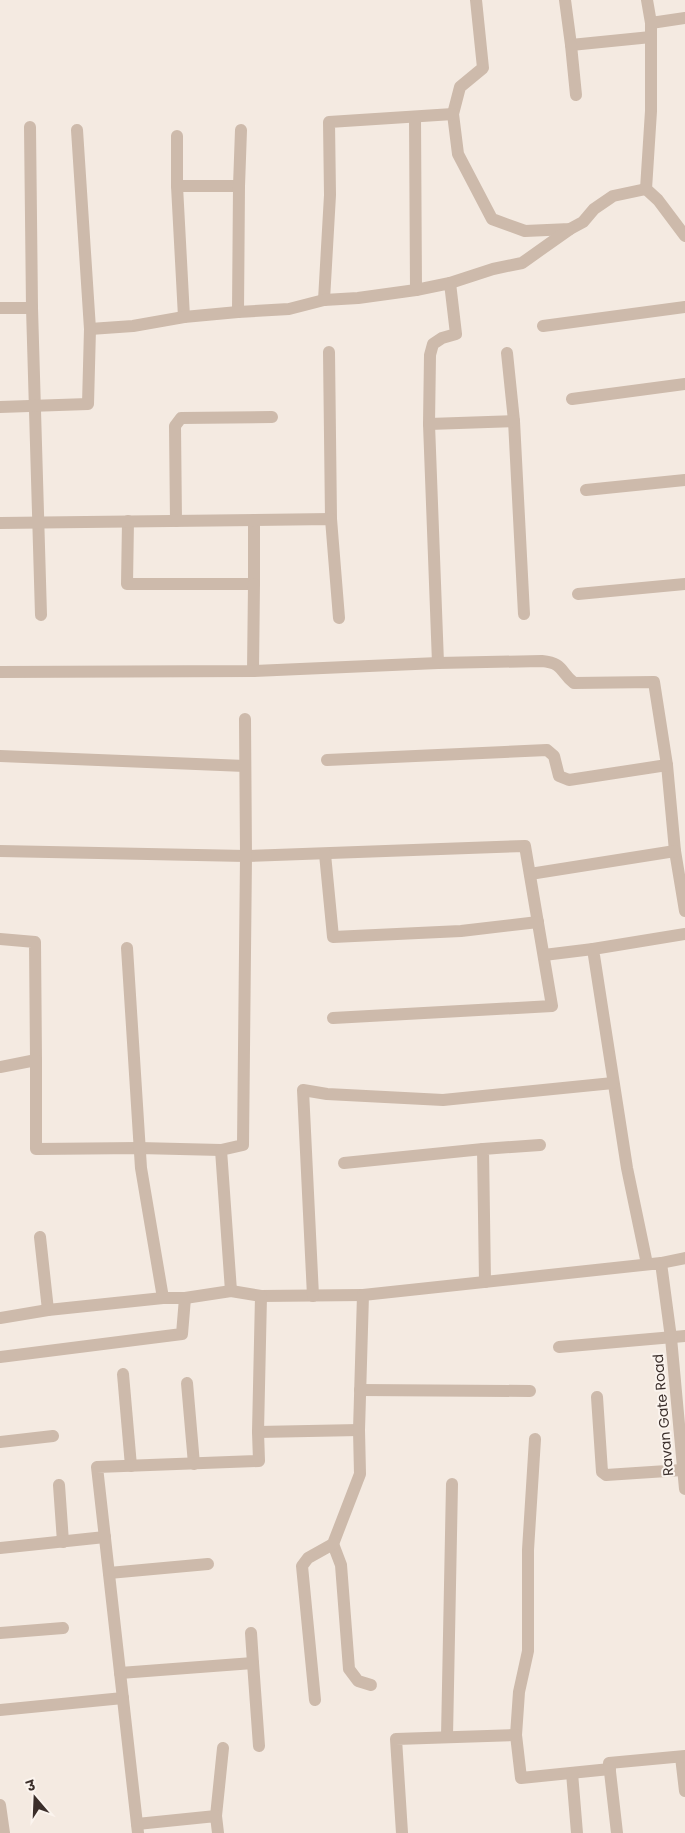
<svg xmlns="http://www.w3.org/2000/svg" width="685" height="1833" font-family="Poppins,'Noto Sans Devanagari',sans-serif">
<rect width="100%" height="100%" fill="#f4eae1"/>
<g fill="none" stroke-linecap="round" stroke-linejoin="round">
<g stroke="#cdbaab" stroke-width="12">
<path d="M476,0l7,68 -23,19 -7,27 5,40 34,65 33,12 45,-2 13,-7 11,-13 19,-13 33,-7"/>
<path d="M565,0l6,45 80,-8"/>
<path d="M647,0l4,23 34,-5"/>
<path d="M651,23v88l-5,78 12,11 27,36"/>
<path d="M571,45l5,50"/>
<path d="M30,127l2,181 9,307"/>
<path d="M177,136v50l7,131"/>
<path d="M177,186h62"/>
<path d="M450,283l43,-14 29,-6 48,-34"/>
<path d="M416,290l34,-7 6,51 -14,4 -9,6 -3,11 -1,69 9,239"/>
<path d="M324,300l6,-105 -1,-73 124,-8"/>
<path d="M0,308h32"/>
<path d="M238,312l1,-126 2,-56"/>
<path d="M543,326l142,-19"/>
<path d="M90,329l43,-3 51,-9 54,-5 51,-3 35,-9 34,-2 58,-8 -1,-173"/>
<path d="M329,352l2,167"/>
<path d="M507,353l7,68 10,193"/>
<path d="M572,399l113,-15"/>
<path d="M0,407l88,-3 2,-75 -13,-199"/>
<path d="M429,424l85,-3"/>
<path d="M586,490l99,-10"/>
<path d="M128,521l-1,63h127v-64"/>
<path d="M176,521l-1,-95 6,-8 91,-1"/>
<path d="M0,523l331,-4 8,99"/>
<path d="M578,594l107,-10"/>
<path d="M253,671l1,-87"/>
<path d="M0,672l253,-1 185,-8 104,-2c22,2 18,11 32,22l80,-1 13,83 8,86 10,60"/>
<path d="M0,756l245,10"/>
<path d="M327,760l220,-10 7,6 5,20 10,4 98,-15"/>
<path d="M0,851l246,5 279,-10 27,160 -219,12"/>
<path d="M325,854l8,83 128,-6 77,-9"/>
<path d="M530,874l145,-23"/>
<path d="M0,939l35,3 1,118 -36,7"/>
<path d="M544,955l49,-6"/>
<path d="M36,1060v89l103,-1 82,2"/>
<path d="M344,1163l139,-14"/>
<path d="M40,1237l8,73"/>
<path d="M661,1263l24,-5"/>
<path d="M647,1264l-20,-96 -34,-219 92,-15"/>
<path d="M485,1282l-2,-133 57,-4"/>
<path d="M231,1291l-10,-141 22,-5 3,-289 -1,-137"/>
<path d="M261,1296l102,-1"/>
<path d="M313,1296l-10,-206 24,4 116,6 170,-17"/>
<path d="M0,1318l48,-8 115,-12 -22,-130 -14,-220"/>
<path d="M559,1347l126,-11"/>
<path d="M0,1357l182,-23 3,-36"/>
<path d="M123,1374l8,92"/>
<path d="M187,1383l7,81"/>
<path d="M360,1390l170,1"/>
<path d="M597,1397l5,75 4,3 76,-5"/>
<path d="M258,1432l101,-2"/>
<path d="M535,1439l-7,111v101l-9,41 -3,43 5,43 89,-9"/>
<path d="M0,1442l53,-6"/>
<path d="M59,1485l4,57"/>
<path d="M333,1544l8,21 8,104 9,12 13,4"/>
<path d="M0,1548l105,-11"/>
<path d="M109,1573l99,-9"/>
<path d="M0,1633l63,-5"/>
<path d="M251,1633l2,30"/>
<path d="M120,1673l133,-10 6,83"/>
<path d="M315,1700l-13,-134 6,-8 25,-14 27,-70 -1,-44 4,-135 298,-32 10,75 14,151"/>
<path d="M0,1710l123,-12"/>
<path d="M447,1737l5,-253"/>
<path d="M681,1757l4,34"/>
<path d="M572,1773l5,60"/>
<path d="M0,1805l4,28"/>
<path d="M216,1816l7,-68"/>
<path d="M137,1824l79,-8 2,17"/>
<path d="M138,1833l-41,-366 162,-6 -1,-29 3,-136 -30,-5 -46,7h-22"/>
<path d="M402,1833l-6,-94 120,-4"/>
<path d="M617,1833l-8,-70 76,-7"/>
</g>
</g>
<g text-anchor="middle" stroke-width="4" stroke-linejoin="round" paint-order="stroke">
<g font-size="14" fill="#3b2f2b" stroke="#fbf4ee">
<text transform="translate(663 1415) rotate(-95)" y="5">Ravan Gate Road</text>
</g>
</g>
<g transform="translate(35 1798) rotate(341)" stroke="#fbf4ee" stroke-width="4" paint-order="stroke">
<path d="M0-4L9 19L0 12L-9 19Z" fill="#3b2f2b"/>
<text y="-8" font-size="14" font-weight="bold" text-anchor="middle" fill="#3b2f2b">उ</text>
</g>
</svg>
